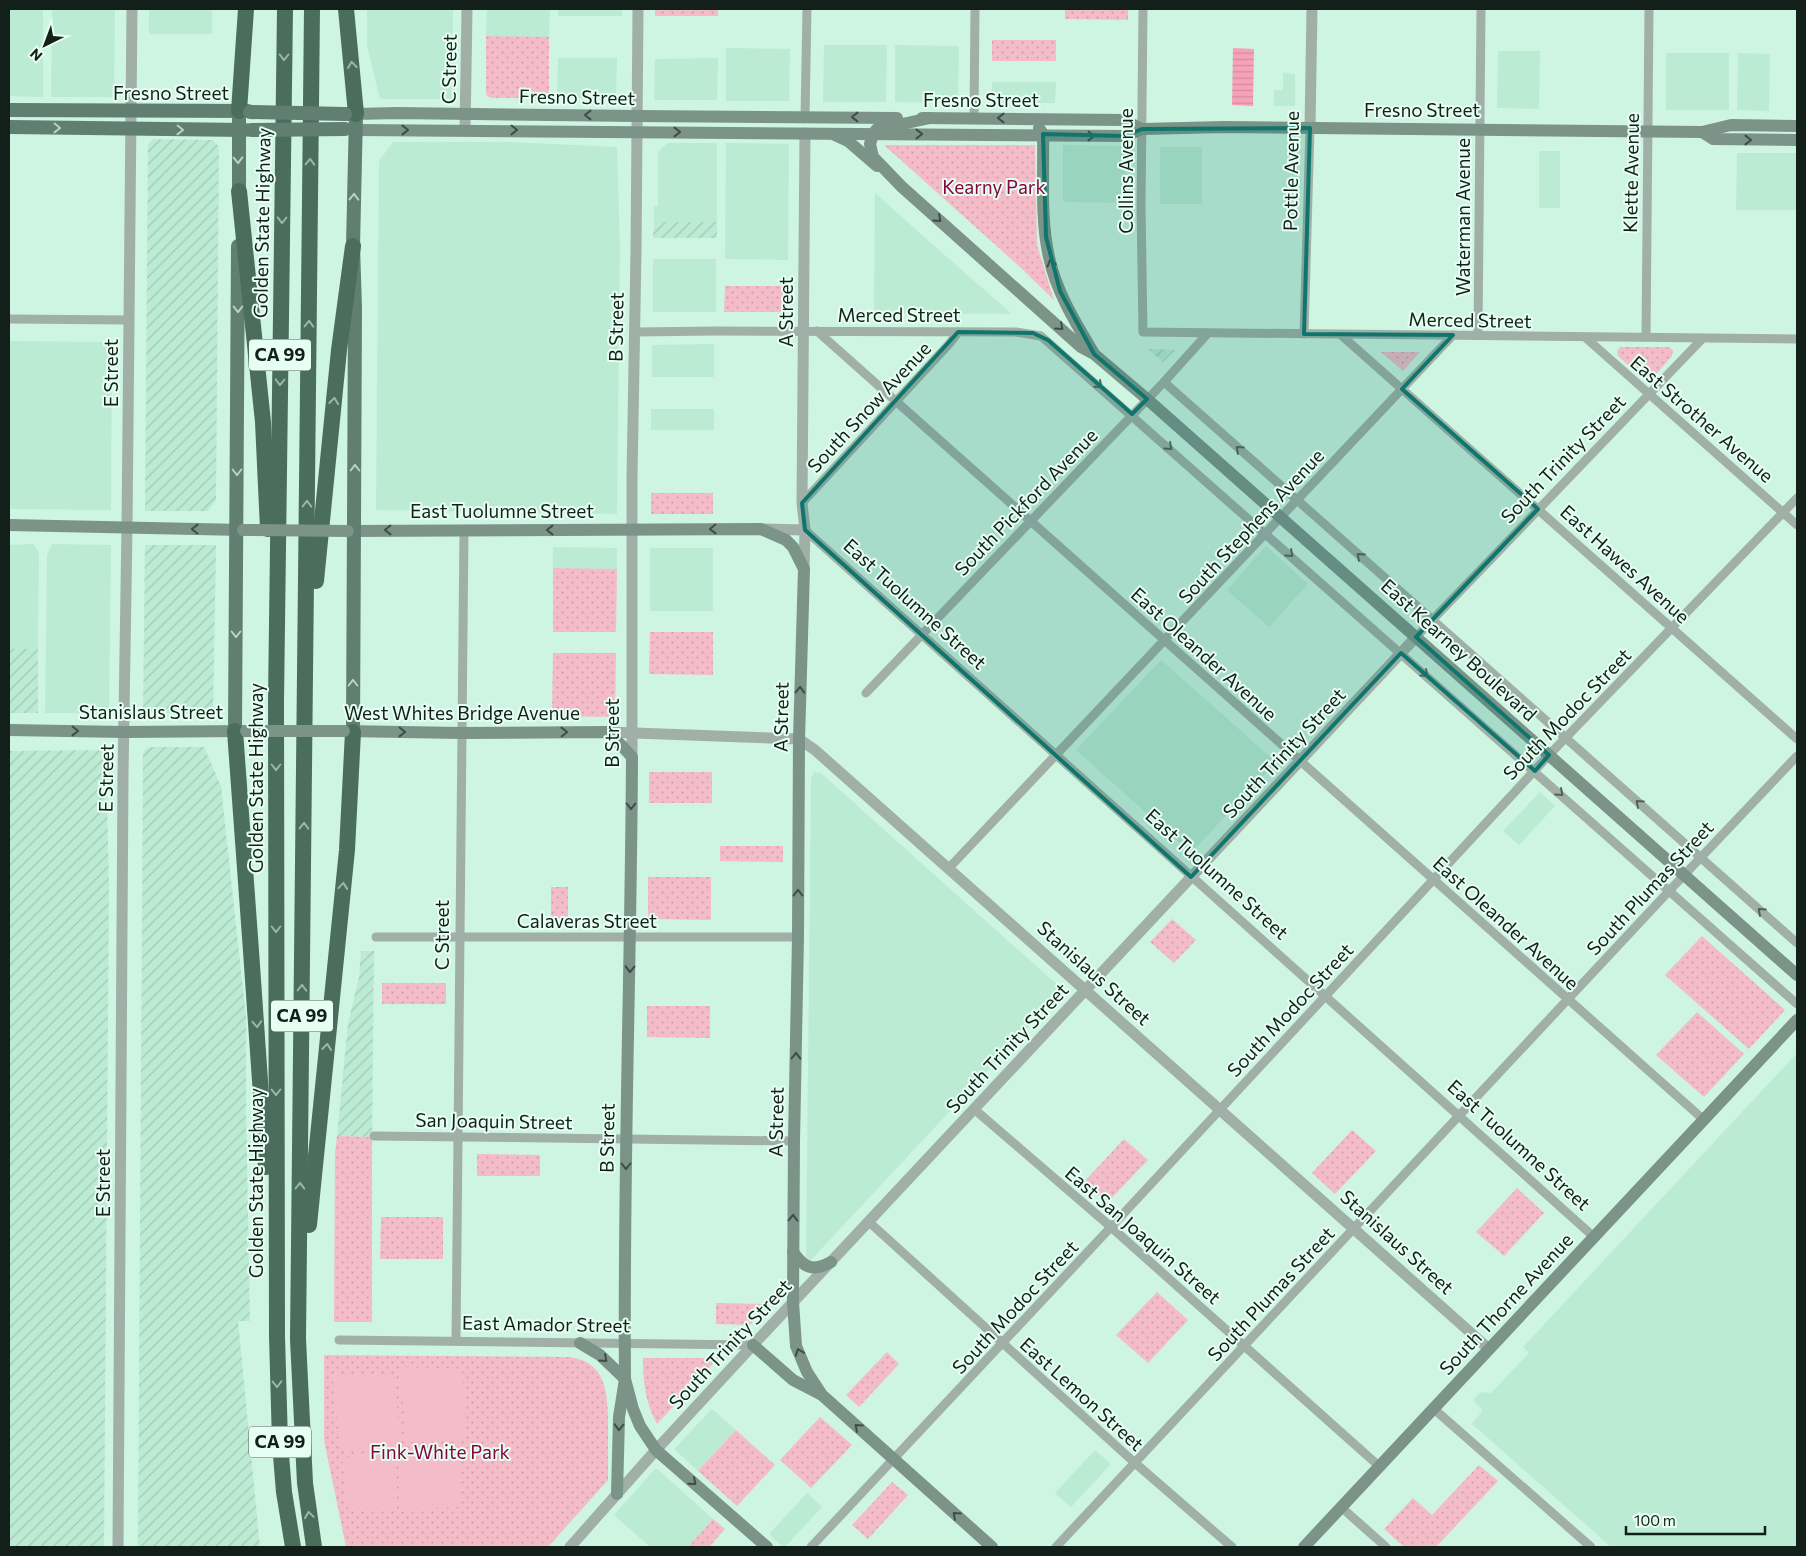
<svg xmlns="http://www.w3.org/2000/svg" width="1806" height="1556" font-family="Commissioner,sans-serif">
<defs>
<pattern id="industrial-furrows" width="10" height="10" patternUnits="userSpaceOnUse" patternTransform="scale(1.25)"><rect width="10" height="10" fill="#bcebd3"/><path d="M-1 1l2-2M0 10L10 0M9 11l2-2" fill="none" stroke="#a1c9b5"/></pattern>
<pattern id="green-dots" width="8" height="8" patternUnits="userSpaceOnUse" patternTransform="scale(1.25)"><rect width="8" height="8" fill="#f4bcc8"/><path d="M2 2h.1M6 6h.1" fill="none" stroke="#d0a1ab" stroke-width="1.8" stroke-linecap="round"/></pattern>
<pattern id="water-rules" width="6" height="5" patternUnits="userSpaceOnUse" patternTransform="scale(1.25)"><rect width="6" height="5" fill="#f7a2b7"/><path d="M0 2.5h6" fill="none" stroke="#d38b9d"/></pattern>
</defs>
<rect width="100%" height="100%" fill="#cef5e1"/>
<g fill="#bcebd3">
<path d="M9,9h34v88l-34,-1z"/>
<path d="M52,9h63l-1,88h-63z"/>
<rect x="149" y="9" width="63" height="25"/>
<path d="M367,9h86l-1,90h-72l-13,-53z"/>
<path d="M487,9h63l-1,28 -63,-1z"/>
<rect x="558" y="9" width="64" height="7"/>
<path d="M824,45h63l-1,57h-63z"/>
<path d="M895,45l64,1 -1,57 -63,-1z"/>
<path d="M726,48l64,1 -1,52h-63z"/>
<path d="M1498,51h42l-1,58 -42,-1z"/>
<rect x="1666" y="53" width="63" height="57"/>
<path d="M1738,53l32,1 -1,57 -32,-1z"/>
<path d="M558,58h59l-1,38 -6,3 -53,-1z"/>
<path d="M718,58l-1,42h-63l1,-41z"/>
<path d="M1283,73l12,1v32h-21v-16h9z"/>
<path d="M992,82h64l-1,21h-63z"/>
<path d="M393,142h118l106,5 3,101 -3,266 -241,-4 3,-349z"/>
<path d="M667,143h50v79h-63v-16h4v-54z"/>
<path d="M726,143l63,1 -1,116 -63,-1z"/>
<path d="M1063,145l63,1v57l-63,-1z"/>
<rect x="1160" y="147" width="42" height="57"/>
<rect x="1539" y="151" width="21" height="57"/>
<path d="M1737,153h60v57h-61z"/>
<path d="M875,193l73,65 64,56 -138,-1z"/>
<rect x="653" y="259" width="63" height="53"/>
<path d="M9,341l103,1 -1,168 -102,-1z"/>
<path d="M714,344v33h-62v-32z"/>
<rect x="651" y="409" width="63" height="21"/>
<path d="M33,544l4,5 2,6 -1,94h-29v-104z"/>
<path d="M52,544l59,1 -2,168h-64l2,-158z"/>
<path d="M1266,546l42,38 -39,43 -42,-37z"/>
<path d="M553,547l64,1v21l-64,-1z"/>
<rect x="650" y="548" width="63" height="63"/>
<path d="M1161,660l115,102 -85,91 -115,-103z"/>
<path d="M814,772l7,1 242,217 -252,270 -5,-3 5,-479z"/>
<path d="M1540,792l15,14 -36,39 -16,-14z"/>
<path d="M1797,1053v494h-186l-139,-123 11,-14 -10,-9 2,-3 5,-6 11,1 38,-40 -6,-6z"/>
<path d="M712,1409l24,21 -38,41 -24,-22z"/>
<path d="M1095,1450l16,14 -40,43 -16,-14z"/>
<path d="M656,1468l57,51 -25,28h-38l-36,-32z"/>
<path d="M807,1493l15,14 -37,40h-2l-14,-13z"/>
</g>
<g fill="url(#industrial-furrows)">
<path d="M153,139l60,1 6,7 -3,353 -8,11h-63l3,-366z"/>
<path d="M654,222h63v16h-64z"/>
<path d="M1148,349l27,1 -12,12z"/>
<path d="M145,545h71l-3,169 -70,-1z"/>
<rect x="9" y="649" width="29" height="64"/>
<path d="M149,747h55l17,39 25,231v91l4,213h-12l22,226h-122l5,-793 2,-4z"/>
<path d="M106,750l3,136 -5,661h-95v-796z"/>
<path d="M361,951h13l-2,186 -35,-1 11,-112 11,-47z"/>
</g>
<g fill="url(#green-dots)">
<rect x="655" y="9" width="63" height="7"/>
<path d="M1065,9h63v11l-63,-1z"/>
<path d="M486,36l63,1v61h-57l-5,-2 -1,-4z"/>
<rect x="992" y="40" width="64" height="21"/>
<path d="M884,145h151l2,100 17,55 -34,-33z"/>
<path d="M725,286h63l-1,26h-63z"/>
<path d="M1620,347h48l5,3 -1,6 -22,25h-4l-28,-25 -1,-5z"/>
<path d="M1381,352h39l-17,19z"/>
<rect x="651" y="493" width="62" height="21"/>
<path d="M553,568l64,1 -1,63h-63z"/>
<path d="M650,632h63v43l-64,-1z"/>
<path d="M553,653h63l-1,64 -63,-1z"/>
<rect x="649" y="772" width="63" height="31"/>
<path d="M720,846h63v16l-63,-1z"/>
<path d="M648,877h63v43l-63,-1z"/>
<rect x="551" y="887" width="17" height="32"/>
<path d="M1172,919l24,21 -22,23 -24,-21z"/>
<path d="M1702,936l83,74 -36,39 -84,-74z"/>
<rect x="382" y="983" width="64" height="21"/>
<path d="M647,1006h63v32l-63,-1z"/>
<path d="M1697,1012l47,42 -40,43 -48,-42z"/>
<path d="M1352,1130l24,21 -41,43 -23,-21z"/>
<path d="M337,1136l35,1v185h-38l1,-169z"/>
<path d="M1124,1139l24,21 -41,43 -23,-21z"/>
<path d="M477,1154l63,1v21h-63z"/>
<path d="M1517,1188l27,25 -40,43 -28,-24z"/>
<path d="M381,1217h62v42h-63z"/>
<path d="M1157,1292l31,28 -40,43 -32,-28z"/>
<path d="M716,1303l53,1 -19,21 -34,-1z"/>
<path d="M887,1352l12,12 -40,43 -13,-12z"/>
<path d="M324,1355l245,2c40,5 39,41 39,73 0,17 0,34 0,50l-60,67h-202l-22,-107z"/>
<path d="M643,1358h75l-61,66c-12,-22 -14,-42 -14,-66z"/>
<path d="M820,1417l32,28 -41,43 -31,-28z"/>
<path d="M736,1430l39,35 -38,41 -39,-35z"/>
<path d="M1479,1465l19,16 -62,66h-32l-20,-18 29,-31 19,17z"/>
<path d="M892,1482l16,13 -40,44 -16,-14z"/>
<path d="M713,1519l12,10 -16,18h-21z"/>
</g>
<g fill="#f4bcc8">
<path d="M399,1367l63,2 4,71 -59,2z"/>
<path d="M332,1375l63,2 5,71 -59,2z"/>
<path d="M399,1450h60l2,57 -59,2z"/>
<path d="M396,1452l1,57 -49,-1 -6,-50z"/>
</g>
<path fill="url(#water-rules)" d="M1233,48l21,1 -1,57 -21,-1z"/>
<g fill="none" stroke-linecap="round" stroke-linejoin="round">
<g stroke="#a0b0a7" stroke-width="9">
<path d="M1143,9l-2,197 2,126c218,3 436,5 654,7"/>
<path d="M805,118l2,-109"/>
<path d="M974,118l1,-109"/>
<path d="M9,319l120,1"/>
<path d="M817,331l887,789"/>
<path d="M635,332l82,-1 299,1 25,4 756,668"/>
<path d="M1304,334l6,-206"/>
<path d="M1341,335l456,404"/>
<path d="M1478,335l3,-326"/>
<path d="M1646,337l3,-328"/>
<path d="M1586,338l211,187"/>
<path d="M1164,382l633,561"/>
<path d="M802,503l148,-160 8,-11"/>
<path d="M805,530l789,707"/>
<path d="M1416,637l286,-298"/>
<path d="M866,693l298,-311 44,-49"/>
<path d="M948,869l505,-534"/>
<path d="M376,937h422"/>
<path d="M974,1109l137,118 269,240"/>
<path d="M374,1136l420,5"/>
<path d="M869,1222l266,241 97,84"/>
<path d="M339,1340l414,5"/>
<path d="M456,1341l8,-811"/>
<path d="M1434,1409l157,138"/>
<path d="M1341,1507l45,40"/>
<path d="M811,1547l300,-320 438,-472 248,-257"/>
<path d="M1056,1547l613,-656 128,-135"/>
</g>
<g stroke="#a0b0a7" stroke-width="11">
<path d="M1310,128l2,-119"/>
<path d="M465,130l2,-121"/>
<path d="M764,529l41,1"/>
<path d="M804,569l1,-39 -3,-27 3,-370"/>
<path d="M608,732l191,7 16,11 674,599"/>
<path d="M632,757v-279l4,-227 2,-242"/>
<path d="M118,1547l5,-771 4,-248 5,-519"/>
<path d="M570,1547l86,-97 97,-105 663,-708"/>
</g>
<g stroke="#7c9387" stroke-width="12">
<path d="M356,114l41,-1 239,3 261,2"/>
<path d="M922,118l202,2 18,9"/>
<path d="M930,118l-37,8h-9l-7,3 -4,5 -3,10 3,13 29,30 179,160 13,7 53,45 650,576"/>
<path d="M1039,128l4,6c1,41 -3,83 6,123 7,34 26,65 44,95"/>
<path d="M356,130l769,6 17,-7 82,-2 478,5 29,-7 66,1"/>
<path d="M1702,132l11,7 84,1"/>
<path d="M835,135l13,6 29,25"/>
<path d="M9,525l234,5"/>
<path d="M348,531l413,-2 25,11 7,7 11,22 -5,170 -1,198 -4,204 -1,161 3,44 11,26 15,23 170,152"/>
<path d="M9,730l115,2 120,-1"/>
<path d="M345,731l116,2 147,-1 13,13 11,12c-1,208 -9,415 -7,622l8,30 7,17 16,24 111,97"/>
<path d="M793,1252c11,16 20,20 38,10"/>
<path d="M580,1343l20,12 25,24 -6,38 -2,77"/>
<path d="M753,1345l40,35 27,14"/>
<path d="M1304,1547l493,-527"/>
</g>
<g stroke="#617f70" stroke-width="14">
<path d="M9,110l239,1"/>
<path d="M239,111v89"/>
<path d="M347,114h9l-3,132 2,62 -2,424"/>
<path d="M9,127l236,3"/>
<path d="M235,731l3,-485"/>
</g>
<g stroke="#4b6d5c" stroke-width="16">
<path d="M285,9l-9,692 1,635 3,107 4,49 9,55"/>
<path d="M312,9l-14,1330 7,144 9,64"/>
<path d="M346,9l10,105"/>
<path d="M239,111l7,-102"/>
<path d="M239,191l24,231 5,107"/>
<path d="M316,581l23,-231 14,-104"/>
<path d="M235,731c10,145 22,291 31,436"/>
<path d="M309,1225l38,-375 6,-118"/>
</g>
<g stroke="#7c9387" stroke-width="12">
<path d="M243,530l105,1"/>
<path d="M246,731h98"/>
</g>
<g stroke="#617f70" stroke-width="14">
<path d="M250,112l95,2"/>
<path d="M251,130l94,-1"/>
</g>
</g>
<defs><path id="oneway-chevron" d="M-2-3.5L2.5 0L-2 3.5" fill="none" stroke-width="1.6" stroke-linecap="round" stroke-linejoin="round" transform="scale(1.25)"/></defs>
<g stroke="#99b6a7">
<use href="#oneway-chevron" transform="translate(284 57) rotate(91)"/>
<use href="#oneway-chevron" transform="translate(352 65) rotate(-96)"/>
<use href="#oneway-chevron" transform="translate(310 162) rotate(-89)"/>
<use href="#oneway-chevron" transform="translate(282 220) rotate(91)"/>
<use href="#oneway-chevron" transform="translate(309 324) rotate(-89)"/>
<use href="#oneway-chevron" transform="translate(280 382) rotate(91)"/>
<use href="#oneway-chevron" transform="translate(334 401) rotate(-84)"/>
<use href="#oneway-chevron" transform="translate(307 504) rotate(-89)"/>
<use href="#oneway-chevron" transform="translate(276 767) rotate(90)"/>
<use href="#oneway-chevron" transform="translate(304 826) rotate(-89)"/>
<use href="#oneway-chevron" transform="translate(343 886) rotate(-85)"/>
<use href="#oneway-chevron" transform="translate(276 929) rotate(90)"/>
<use href="#oneway-chevron" transform="translate(302 988) rotate(-89)"/>
<use href="#oneway-chevron" transform="translate(257 1024) rotate(86)"/>
<use href="#oneway-chevron" transform="translate(327 1047) rotate(-84)"/>
<use href="#oneway-chevron" transform="translate(276 1092) rotate(90)"/>
<use href="#oneway-chevron" transform="translate(300 1186) rotate(-89)"/>
<use href="#oneway-chevron" transform="translate(277 1384) rotate(89)"/>
<use href="#oneway-chevron" transform="translate(309 1515) rotate(-98)"/>
</g>
<g stroke="#3c4e45">
<use href="#oneway-chevron" transform="translate(588 115) rotate(-180)"/>
<use href="#oneway-chevron" transform="translate(855 117) rotate(180)"/>
<use href="#oneway-chevron" transform="translate(1001 118) rotate(-180)"/>
<use href="#oneway-chevron" transform="translate(405 130)"/>
<use href="#oneway-chevron" transform="translate(514 130) rotate(1)"/>
<use href="#oneway-chevron" transform="translate(677 132)"/>
<use href="#oneway-chevron" transform="translate(919 134)"/>
<use href="#oneway-chevron" transform="translate(1091 136) rotate(1)"/>
<use href="#oneway-chevron" transform="translate(1748 140)"/>
<use href="#oneway-chevron" transform="translate(938 219) rotate(42)"/>
<use href="#oneway-chevron" transform="translate(1051 263) rotate(-106)"/>
<use href="#oneway-chevron" transform="translate(1060 327) rotate(42)"/>
<use href="#oneway-chevron" transform="translate(195 529) rotate(-179)"/>
<use href="#oneway-chevron" transform="translate(713 529) rotate(179)"/>
<use href="#oneway-chevron" transform="translate(388 530) rotate(179)"/>
<use href="#oneway-chevron" transform="translate(550 530) rotate(-180)"/>
<use href="#oneway-chevron" transform="translate(800 690) rotate(-88)"/>
<use href="#oneway-chevron" transform="translate(75 731) rotate(1)"/>
<use href="#oneway-chevron" transform="translate(402 732) rotate(1)"/>
<use href="#oneway-chevron" transform="translate(564 732) rotate(-1)"/>
<use href="#oneway-chevron" transform="translate(631 806) rotate(90)"/>
<use href="#oneway-chevron" transform="translate(798 893) rotate(-90)"/>
<use href="#oneway-chevron" transform="translate(630 969) rotate(91)"/>
<use href="#oneway-chevron" transform="translate(796 1056) rotate(-89)"/>
<use href="#oneway-chevron" transform="translate(626 1166) rotate(90)"/>
<use href="#oneway-chevron" transform="translate(793 1218) rotate(-89)"/>
<use href="#oneway-chevron" transform="translate(799 1352) rotate(-111)"/>
<use href="#oneway-chevron" transform="translate(604 1359) rotate(42)"/>
<use href="#oneway-chevron" transform="translate(619 1427) rotate(92)"/>
<use href="#oneway-chevron" transform="translate(858 1427) rotate(-138)"/>
<use href="#oneway-chevron" transform="translate(693 1482) rotate(41)"/>
<use href="#oneway-chevron" transform="translate(956 1515) rotate(-138)"/>
</g>
<g stroke="#b8d2c4">
<use href="#oneway-chevron" transform="translate(57 128) rotate(1)"/>
<use href="#oneway-chevron" transform="translate(180 130) rotate(1)"/>
<use href="#oneway-chevron" transform="translate(238 160) rotate(89)"/>
<use href="#oneway-chevron" transform="translate(354 197) rotate(-89)"/>
<use href="#oneway-chevron" transform="translate(238 309) rotate(90)"/>
<use href="#oneway-chevron" transform="translate(355 468) rotate(-90)"/>
<use href="#oneway-chevron" transform="translate(237 472) rotate(90)"/>
<use href="#oneway-chevron" transform="translate(236 634) rotate(90)"/>
<use href="#oneway-chevron" transform="translate(353 683) rotate(-90)"/>
</g>
<g stroke="#526159">
<use href="#oneway-chevron" transform="translate(1099 385) rotate(41)"/>
<use href="#oneway-chevron" transform="translate(1169 447) rotate(42)"/>
<use href="#oneway-chevron" transform="translate(1239 449) rotate(-138)"/>
<use href="#oneway-chevron" transform="translate(1290 554) rotate(42)"/>
<use href="#oneway-chevron" transform="translate(1360 556) rotate(-138)"/>
<use href="#oneway-chevron" transform="translate(1425 674) rotate(42)"/>
<use href="#oneway-chevron" transform="translate(1560 793) rotate(42)"/>
<use href="#oneway-chevron" transform="translate(1639 803) rotate(-138)"/>
<use href="#oneway-chevron" transform="translate(1761 911) rotate(-138)"/>
</g>
<path fill="#0f766e" fill-opacity="0.2" stroke="#0f766e" stroke-width="4" stroke-linejoin="round" d="M1310,128l-6,206 149,1 -51,54 136,120 -122,128 133,118 -14,16 -134,-118 -210,224 -386,-347 -3,-27 156,-171 75,1 15,7 84,74 15,-15 -53,-45 -34,-63 -14,-54 -3,-103 82,2 17,-7z"/>
<g text-anchor="middle" stroke-width="4" stroke-linejoin="round" paint-order="stroke">
<g fill="#e7fef2" stroke="#52635a" stroke-width="1">
<rect x="249" y="339.5" width="62" height="31" rx="4"/>
<rect x="271" y="1000.5" width="62" height="31" rx="4"/>
<rect x="249" y="1426.5" width="62" height="31" rx="4"/>
</g>
<g font-size="18" font-weight="bold" fill="#122019">
<text x="280" y="361">CA 99</text>
<text x="302" y="1022">CA 99</text>
<text x="280" y="1448">CA 99</text>
</g>
<g font-size="19" fill="#122019" stroke="#e7fef2">
<text transform="translate(449 69) rotate(-89)" y="7">C Street</text>
<text x="171" y="100">Fresno Street</text>
<text transform="translate(577 97) rotate(1)" y="7">Fresno Street</text>
<text x="981" y="107">Fresno Street</text>
<text x="1422" y="117">Fresno Street</text>
<text transform="translate(1126 171) rotate(-90)" y="7">Collins Avenue</text>
<text transform="translate(1291 171) rotate(-89)" y="7">Pottle Avenue</text>
<text transform="translate(1631 173) rotate(-89)" y="7">Klette Avenue</text>
<text transform="translate(1463 217) rotate(-90)" y="7">Waterman Avenue</text>
<text transform="translate(262 223) rotate(-89)" y="7">Golden State Highway</text>
<text transform="translate(786 312) rotate(-90)" y="7">A Street</text>
<text x="899" y="322">Merced Street</text>
<text transform="translate(1470 320) rotate(1)" y="7">Merced Street</text>
<text transform="translate(616 327) rotate(-89)" y="7">B Street</text>
<text transform="translate(111 373) rotate(-90)" y="7">E Street</text>
<text transform="translate(869 407) rotate(-47)" y="7">South Snow Avenue</text>
<text transform="translate(1702 419) rotate(41)" y="7">East Strother Avenue</text>
<text transform="translate(1563 459) rotate(-46)" y="7">South Trinity Street</text>
<text transform="translate(1026 502) rotate(-46)" y="7">South Pickford Avenue</text>
<text x="502" y="518">East Tuolumne Street</text>
<text transform="translate(1251 526) rotate(-47)" y="7">South Stephens Avenue</text>
<text transform="translate(1625 564) rotate(42)" y="7">East Hawes Avenue</text>
<text transform="translate(915 604) rotate(42)" y="7">East Tuolumne Street</text>
<text transform="translate(1459 650) rotate(42)" y="7">East Kearney Boulevard</text>
<text transform="translate(1204 654) rotate(42)" y="7">East Oleander Avenue</text>
<text x="151" y="719">Stanislaus Street</text>
<text x="462" y="720">West Whites Bridge Avenue</text>
<text transform="translate(1567 714) rotate(-46)" y="7">South Modoc Street</text>
<text transform="translate(781 717) rotate(-89)" y="7">A Street</text>
<text transform="translate(612 733) rotate(-90)" y="7">B Street</text>
<text transform="translate(1284 753) rotate(-47)" y="7">South Trinity Street</text>
<text transform="translate(106 778) rotate(-89)" y="7">E Street</text>
<text transform="translate(256 778) rotate(-90)" y="7">Golden State Highway</text>
<text transform="translate(1217 874) rotate(42)" y="7">East Tuolumne Street</text>
<text transform="translate(1650 888) rotate(-47)" y="7">South Plumas Street</text>
<text x="587" y="928">Calaveras Street</text>
<text transform="translate(1506 923) rotate(42)" y="7">East Oleander Avenue</text>
<text transform="translate(442 935) rotate(-90)" y="7">C Street</text>
<text transform="translate(1094 973) rotate(42)" y="7">Stanislaus Street</text>
<text transform="translate(1290 1010) rotate(-47)" y="7">South Modoc Street</text>
<text transform="translate(1007 1048) rotate(-47)" y="7">South Trinity Street</text>
<text transform="translate(494 1121) rotate(1)" y="7">San Joaquin Street</text>
<text transform="translate(776 1122) rotate(-89)" y="7">A Street</text>
<text transform="translate(607 1138) rotate(-89)" y="7">B Street</text>
<text transform="translate(1519 1145) rotate(42)" y="7">East Tuolumne Street</text>
<text transform="translate(103 1183) rotate(-90)" y="7">E Street</text>
<text transform="translate(256 1183) rotate(-90)" y="7">Golden State Highway</text>
<text transform="translate(1143 1235) rotate(41)" y="7">East San Joaquin Street</text>
<text transform="translate(1397 1242) rotate(42)" y="7">Stanislaus Street</text>
<text transform="translate(1271 1294) rotate(-47)" y="7">South Plumas Street</text>
<text transform="translate(1506 1304) rotate(-47)" y="7">South Thorne Avenue</text>
<text transform="translate(1015 1307) rotate(-47)" y="7">South Modoc Street</text>
<text transform="translate(546 1324) rotate(1)" y="7">East Amador Street</text>
<text transform="translate(730 1344) rotate(-47)" y="7">South Trinity Street</text>
<text transform="translate(1082 1394) rotate(42)" y="7">East Lemon Street</text>
</g>
<g font-size="19" fill="#87063f" stroke="#e7fef2">
<text x="994" y="194">Kearny Park</text>
<text x="440" y="1459">Fink-White Park</text>
</g>
</g>
<rect width="1806" height="1556" fill="none" stroke="#122019" stroke-width="20"/>
<g transform="translate(45 45) rotate(222)" stroke="#e7fef2" stroke-width="4" paint-order="stroke">
<path d="M0-4L9 19L0 12L-9 19Z" fill="#122019"/>
<text y="-8" font-size="14" font-weight="bold" text-anchor="middle" fill="#122019">N</text>
</g>
<path d="M1626 1526v8h139v-8" fill="none" stroke="#122019" stroke-width="2.5"/>
<text x="1634" y="1526" font-size="15" fill="#122019" stroke="#e7fef2" stroke-width="4" paint-order="stroke">100 m</text>
</svg>
